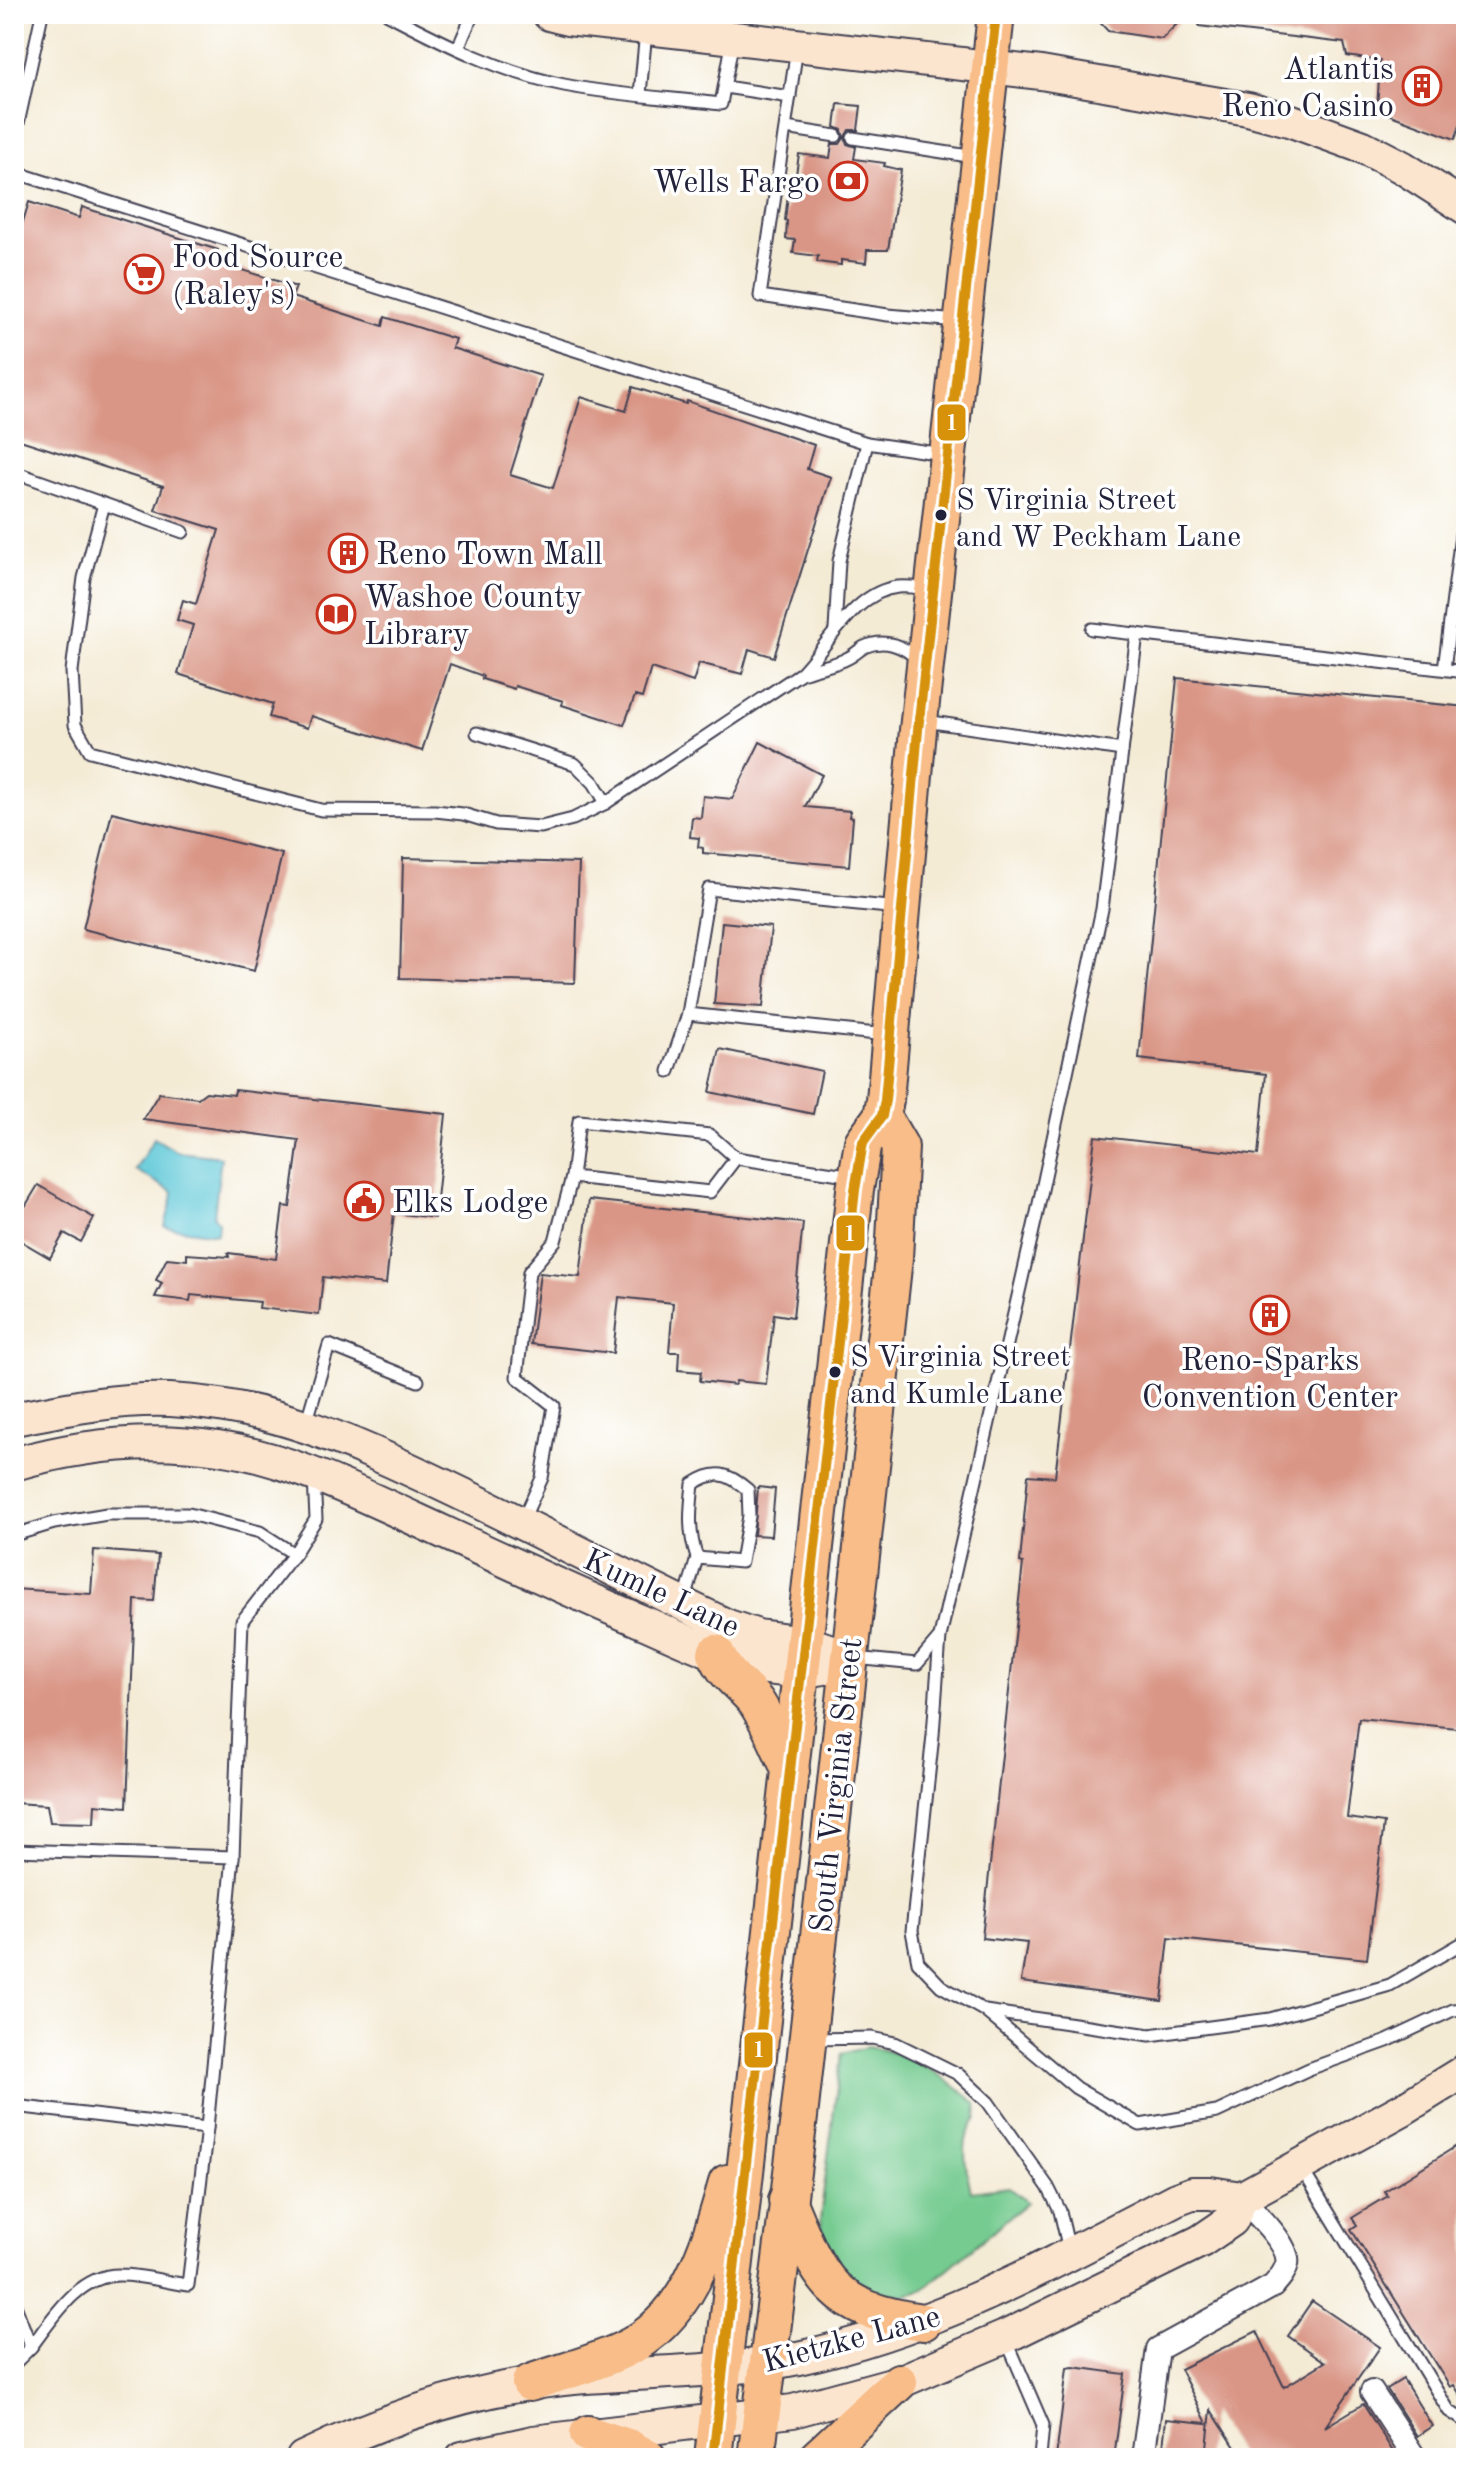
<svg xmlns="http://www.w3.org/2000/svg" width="1480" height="2472" font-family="'Old Standard TT',serif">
<rect width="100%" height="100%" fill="#fff"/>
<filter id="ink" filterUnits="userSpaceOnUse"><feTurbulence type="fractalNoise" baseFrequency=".0125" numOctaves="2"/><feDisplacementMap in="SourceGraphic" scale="16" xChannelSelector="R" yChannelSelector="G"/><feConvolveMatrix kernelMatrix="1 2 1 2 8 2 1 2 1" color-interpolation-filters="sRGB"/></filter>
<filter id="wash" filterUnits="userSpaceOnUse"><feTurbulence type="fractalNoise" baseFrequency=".006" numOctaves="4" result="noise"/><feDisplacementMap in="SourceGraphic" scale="32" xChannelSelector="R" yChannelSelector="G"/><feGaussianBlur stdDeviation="1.8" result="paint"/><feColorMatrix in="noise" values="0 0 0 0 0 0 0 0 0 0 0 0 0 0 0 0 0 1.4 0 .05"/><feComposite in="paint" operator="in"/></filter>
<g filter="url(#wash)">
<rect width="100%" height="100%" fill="#f4ebd5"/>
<path fill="#75cb90" stroke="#4c7666" stroke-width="2" d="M867,2047c43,5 76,29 109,56l1,15c-19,21 -11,49 -6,74l38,-5 18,15 -104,88c-15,6 -21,6 -37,3 -40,-8 -61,-33 -66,-73l21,-166z"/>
<path fill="#5dc8d7" stroke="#407589" stroke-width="2" d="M154,1138l24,14 43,5 -7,59 4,6 -1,12 -52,-7c2,-13 7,-20 8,-35l-38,-22z"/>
<g id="blocks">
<g fill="#d99585">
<path d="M1092,14h95l-25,25 -54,-8z"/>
<path d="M1199,14h267v96l-11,29 -78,-29 3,-49 -33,-5 -3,-13 -145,-17z"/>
<path d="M838,104l23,2 -3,24h-9l-4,7 2,7 9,3 -2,12 31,4 -1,3 17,4 -13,80h-21l-1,13 -25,-3v5l-24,-3 1,-6 -25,-3 2,-13 -9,-1 1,-18 -2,-1 3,-25h5l6,-41 31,4 2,-14h8l4,-6 -2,-8 -7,-3z"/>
<path d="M29,202l50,16 3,-11 136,43 -4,11 82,26 -4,10 91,29 2,-9 70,22 -3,9 89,28 -31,99 43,13 28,-91 45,14 7,-24 53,17 1,-3 127,44 -7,24 24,8 -57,180 -25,-8 -7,25 -43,-11 -6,19 -42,-14 -9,30 -7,-2 -11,29 -62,-20 1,-4 -48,-15 -1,3 -32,-10 1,-3 -33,-12 -28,87 -111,-35 -4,12 -38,-11 4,-13 -95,-30 15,-49 -16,-5 6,-20 13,4 23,-74 -64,-20 8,-24 -149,-48v-187z"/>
<path d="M1177,678l289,29v1022l-107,-11 -12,100 37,5 -17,136 -198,-21 -7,63 -141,-19 6,-39 -45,-5 41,-375 -3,-1 8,-87 27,2 40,-341 163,19 8,-81 -127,-15z"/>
<path d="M760,742l62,33 -17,32 45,4 -1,6 4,1 -4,48 -146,-13v-5l-5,-1 1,-9 -9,-1 2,-20 9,1 2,-22 29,3z"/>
<path d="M112,812l170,42 -28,117 -171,-42z"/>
<path d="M403,858l176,5 -4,120 -175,-5z"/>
<path d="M722,922l49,5 -8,80 -49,-3z"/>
<path d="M720,1049l102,22 -9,43 -103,-22z"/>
<path d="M235,1090l211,24 -11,104 -41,-5 -8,71 -63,-7 -4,38 -60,-7 1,-6 -69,-7 -1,6 -35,-4 7,-14 -6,-3 11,-22 20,2v-6l42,3 -1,-4 48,6 7,-53 7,1 9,-67 -156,-21 16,-26 39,5 8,-6 28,3z"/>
<path d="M38,1185l56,33 -13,24 -17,-9 -14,25 -36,-21v-12z"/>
<path d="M589,1200l214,23 -10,94 -19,-3 -8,70 -30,-3 -1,4 -35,-4 1,-9 -23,-2 1,-18h-10l4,-49 -54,-6 -6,56 -82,-9 9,-71 40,4z"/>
<path d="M758,1487l17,2 -4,47 -17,-1z"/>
<path d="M94,1550l64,5 -4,46 -19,-1 -8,207 -32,-3 -1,19 -44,-1 -3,-17 -33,-2v-214l77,5z"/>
<path d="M1466,2140v264l-12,-19 -4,2 -99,-158 6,-4 -5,-7 36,-22 -3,-5z"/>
<path d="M1312,2301l68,46 -55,80 38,-23 34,54h-155l-31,-48 -5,48h-44l4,-39 41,4 -27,-54 77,-38 27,56 41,-25 -37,-26z"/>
<path d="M1073,2367l52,7 -11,84h-58l11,-90z"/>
<path d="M1403,2379l29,47 -15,10 -30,-47z"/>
</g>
</g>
</g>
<g filter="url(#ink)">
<use href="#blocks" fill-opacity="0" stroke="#424052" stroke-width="2"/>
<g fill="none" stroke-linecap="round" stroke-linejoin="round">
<g stroke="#424052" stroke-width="15">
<g id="lane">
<path d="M388,14c55,29 115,59 176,71 51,10 105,13 157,19l12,-65"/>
<path d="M458,48l15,-34"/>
<path d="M797,48l-37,248 128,19 70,6"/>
<path d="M725,87l65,10"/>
<path d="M640,94l6,-63"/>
<path d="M786,128l50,8"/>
<path d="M853,138l122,19"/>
<path d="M14,142l28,-128"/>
<path d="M14,172l853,271 76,11"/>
<path d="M14,472l169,60"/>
<path d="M104,504l-20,74 -12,93 3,54 15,26 231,59 114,1 28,3 33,10 45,3 32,-8 33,-16 195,-130c27,-27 54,-82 97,-86 10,-1 21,1 31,2"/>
<path d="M1452,609l14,2"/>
<path d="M1092,629l374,43"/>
<path d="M835,630l4,-69 28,-118"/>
<path d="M1444,669l22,-173"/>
<path d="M805,672c14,-5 31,-7 43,-14 6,-3 11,-8 16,-11 20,-9 39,-2 53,12"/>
<path d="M925,721l197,29"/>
<path d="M477,733l98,31 19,19 12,20"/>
<path d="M688,1014l198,21"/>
<path d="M669,1071l19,-57 21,-125 189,19"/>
<path d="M736,1158l-26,34 -138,-15 7,-56 131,14 26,23 117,18"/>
<path d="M306,1424l23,-79 89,36"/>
<path d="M522,1522l20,-44 12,-72 -37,-29 12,-105 26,-31 17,-64"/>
<path d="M14,1535l40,-12 53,-9h82l71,18 34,22 -52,67 -9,236"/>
<path d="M294,1554l22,-35 -2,-41"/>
<path d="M685,1600l12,-42 44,4 8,-46 -1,-26c-20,-17 -32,-21 -55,-6 -3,27 -5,48 4,74"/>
<path d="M940,1637l-7,98 -21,196 6,31 23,24 44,25 165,24 120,-16 120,-34 76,-44"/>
<path d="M854,1658l63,6 23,-27 97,-424 65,-304 35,-275"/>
<path d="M14,1850l219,7 -26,271 -19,157c-22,-3 -46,-10 -68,-10 -41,-1 -67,43 -89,72"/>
<path d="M986,2012l90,76 64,37 77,-13 92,-43 78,-28 66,-31 13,-1"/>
<path d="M811,2039l61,-1 23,5 63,31 30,28 60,85 12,24 9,39"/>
<path d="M14,2106l193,22"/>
<path d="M1302,2169l147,242 17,11"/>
<path d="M14,2303l17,44 -17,17"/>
<path d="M1006,2339l37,86 -3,33"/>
</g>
</g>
<g stroke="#424052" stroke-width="26">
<g id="street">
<path d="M1372,2392l43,66"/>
<path d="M1143,2458l15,-109 115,-63c6,-7 12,-13 14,-22 4,-18 -33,-53 -46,-66"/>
</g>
</g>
<g stroke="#424052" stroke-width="36">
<g id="secondary">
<path d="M549,14l19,5 473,54 207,36 41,11 74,27 39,20 64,41"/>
<path d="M14,1419c51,-10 103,-21 156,-19 105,5 183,43 275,86 95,45 188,95 283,140l30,10 47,6 44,15"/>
<path d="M14,1464c66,-19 137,-26 204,-16 71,10 135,43 199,72 76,35 151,70 228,103 56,24 116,57 179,45"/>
<path d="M303,2458c82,-40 169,-69 260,-79 78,-8 157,-5 235,-21 140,-30 252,-94 378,-159l16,-6h18l31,5 162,-89 63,-39"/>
<path d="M462,2458l71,-16 260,-31 106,-29 106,-45 196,-96 31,-21 9,-22"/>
</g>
</g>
<g stroke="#424052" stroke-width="40">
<g id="primary">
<path d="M716,1653c10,24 25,30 40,49 14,21 24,47 35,69"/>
<path d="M787,2200c33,80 44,110 136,122"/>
<path d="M530,2383c31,-11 64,-19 93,-33 66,-31 86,-104 104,-167"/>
<path d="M588,2434l40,13 20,11"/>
<path d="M713,2458l142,-1268 8,-48 19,-26 3,-16 33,-370 78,-716"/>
<path d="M756,2458l43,-341 95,-859 6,-111 -18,-31"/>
<path d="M817,2458l82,-76"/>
</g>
</g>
<use href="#lane" stroke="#fff" stroke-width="11"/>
<use href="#street" stroke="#fff" stroke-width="22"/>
<use href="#secondary" stroke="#fce5cf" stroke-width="32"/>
<use href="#primary" stroke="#f8bd88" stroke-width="36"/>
<g stroke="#fff" stroke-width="16">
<path id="bus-1" d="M713,2458l142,-1268 8,-48 19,-26 3,-16 33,-370 78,-716"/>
</g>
<use href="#bus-1" stroke="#d79209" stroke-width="10"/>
</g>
</g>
<defs>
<g id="building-ring" transform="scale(2)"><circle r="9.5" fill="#fff" stroke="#c8321e" stroke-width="1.5"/><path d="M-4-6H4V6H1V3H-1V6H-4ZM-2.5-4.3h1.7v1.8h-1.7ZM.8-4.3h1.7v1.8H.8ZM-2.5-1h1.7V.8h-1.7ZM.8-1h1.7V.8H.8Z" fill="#c8321e"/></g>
<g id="bank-ring" transform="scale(2)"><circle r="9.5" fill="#fff" stroke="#c8321e" stroke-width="1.5"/><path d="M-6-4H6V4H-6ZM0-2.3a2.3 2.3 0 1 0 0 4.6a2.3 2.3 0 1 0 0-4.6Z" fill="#c8321e"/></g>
<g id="supermarket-ring" transform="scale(2)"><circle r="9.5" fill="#fff" stroke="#c8321e" stroke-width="1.5"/><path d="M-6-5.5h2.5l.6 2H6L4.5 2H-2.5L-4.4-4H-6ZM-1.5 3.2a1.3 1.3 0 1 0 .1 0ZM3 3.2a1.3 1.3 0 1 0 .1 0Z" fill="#c8321e"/></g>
<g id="library-ring" transform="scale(2)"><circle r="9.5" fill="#fff" stroke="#c8321e" stroke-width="1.5"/><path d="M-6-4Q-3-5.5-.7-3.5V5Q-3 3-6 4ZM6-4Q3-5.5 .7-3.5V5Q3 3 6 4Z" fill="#c8321e"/></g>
<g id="civic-ring" transform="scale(2)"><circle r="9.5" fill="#fff" stroke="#c8321e" stroke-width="1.5"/><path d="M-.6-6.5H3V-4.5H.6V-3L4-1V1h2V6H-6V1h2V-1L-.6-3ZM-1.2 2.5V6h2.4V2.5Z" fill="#c8321e"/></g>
</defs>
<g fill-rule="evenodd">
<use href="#building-ring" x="1422" y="86"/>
<use href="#bank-ring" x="848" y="181"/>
<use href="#supermarket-ring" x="144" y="274"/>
<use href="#building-ring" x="348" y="553"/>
<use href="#library-ring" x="336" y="614"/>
<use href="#civic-ring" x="364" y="1201"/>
<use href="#building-ring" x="1270" y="1315"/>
</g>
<g fill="#22223b" stroke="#fff" stroke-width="3">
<circle cx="941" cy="515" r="7"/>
<circle cx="835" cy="1372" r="7"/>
</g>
<g text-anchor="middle" stroke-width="7" stroke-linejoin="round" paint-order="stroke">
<g font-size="30" fill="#22223b" stroke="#fff" text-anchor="start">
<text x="956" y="509">S Virginia Street<tspan x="956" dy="37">and W Peckham Lane</tspan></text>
<text x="850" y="1366">S Virginia Street<tspan x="850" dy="37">and Kumle Lane</tspan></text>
</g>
<g font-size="32" fill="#22223b" stroke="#fff" text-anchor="start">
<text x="1394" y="79" text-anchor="end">Atlantis<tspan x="1394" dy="37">Reno Casino</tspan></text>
<text x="820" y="192" text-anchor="end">Wells Fargo</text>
<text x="172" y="267">Food Source<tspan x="172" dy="37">(Raley's)</tspan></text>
<text x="376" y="564">Reno Town Mall</text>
<text x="364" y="607">Washoe County<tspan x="364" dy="37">Library</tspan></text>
<text x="392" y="1212">Elks Lodge</text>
<text x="1270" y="1370" text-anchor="middle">Reno-Sparks<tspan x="1270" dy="37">Convention Center</tspan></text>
</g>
<g font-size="32" fill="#22223b" stroke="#fff">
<text transform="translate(662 1592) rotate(25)" y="11">Kumle Lane</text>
<text transform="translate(835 1785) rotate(-84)" y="11">South Virginia Street</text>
<text transform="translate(851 2338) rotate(-15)" y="11">Kietzke Lane</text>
</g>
</g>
<g stroke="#fff" stroke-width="3">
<rect x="936" y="403" width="31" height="39" rx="8" fill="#d79209"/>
<rect x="835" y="1214" width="31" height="38" rx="8" fill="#d79209"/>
<rect x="743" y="2031" width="31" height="38" rx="8" fill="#d79209"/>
</g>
<g font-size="22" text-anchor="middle" font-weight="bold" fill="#fff">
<text x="952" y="430">1</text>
<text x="850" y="1241">1</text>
<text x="759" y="2057">1</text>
</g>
<rect width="1480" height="2472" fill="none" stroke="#fff" stroke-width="48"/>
</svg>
